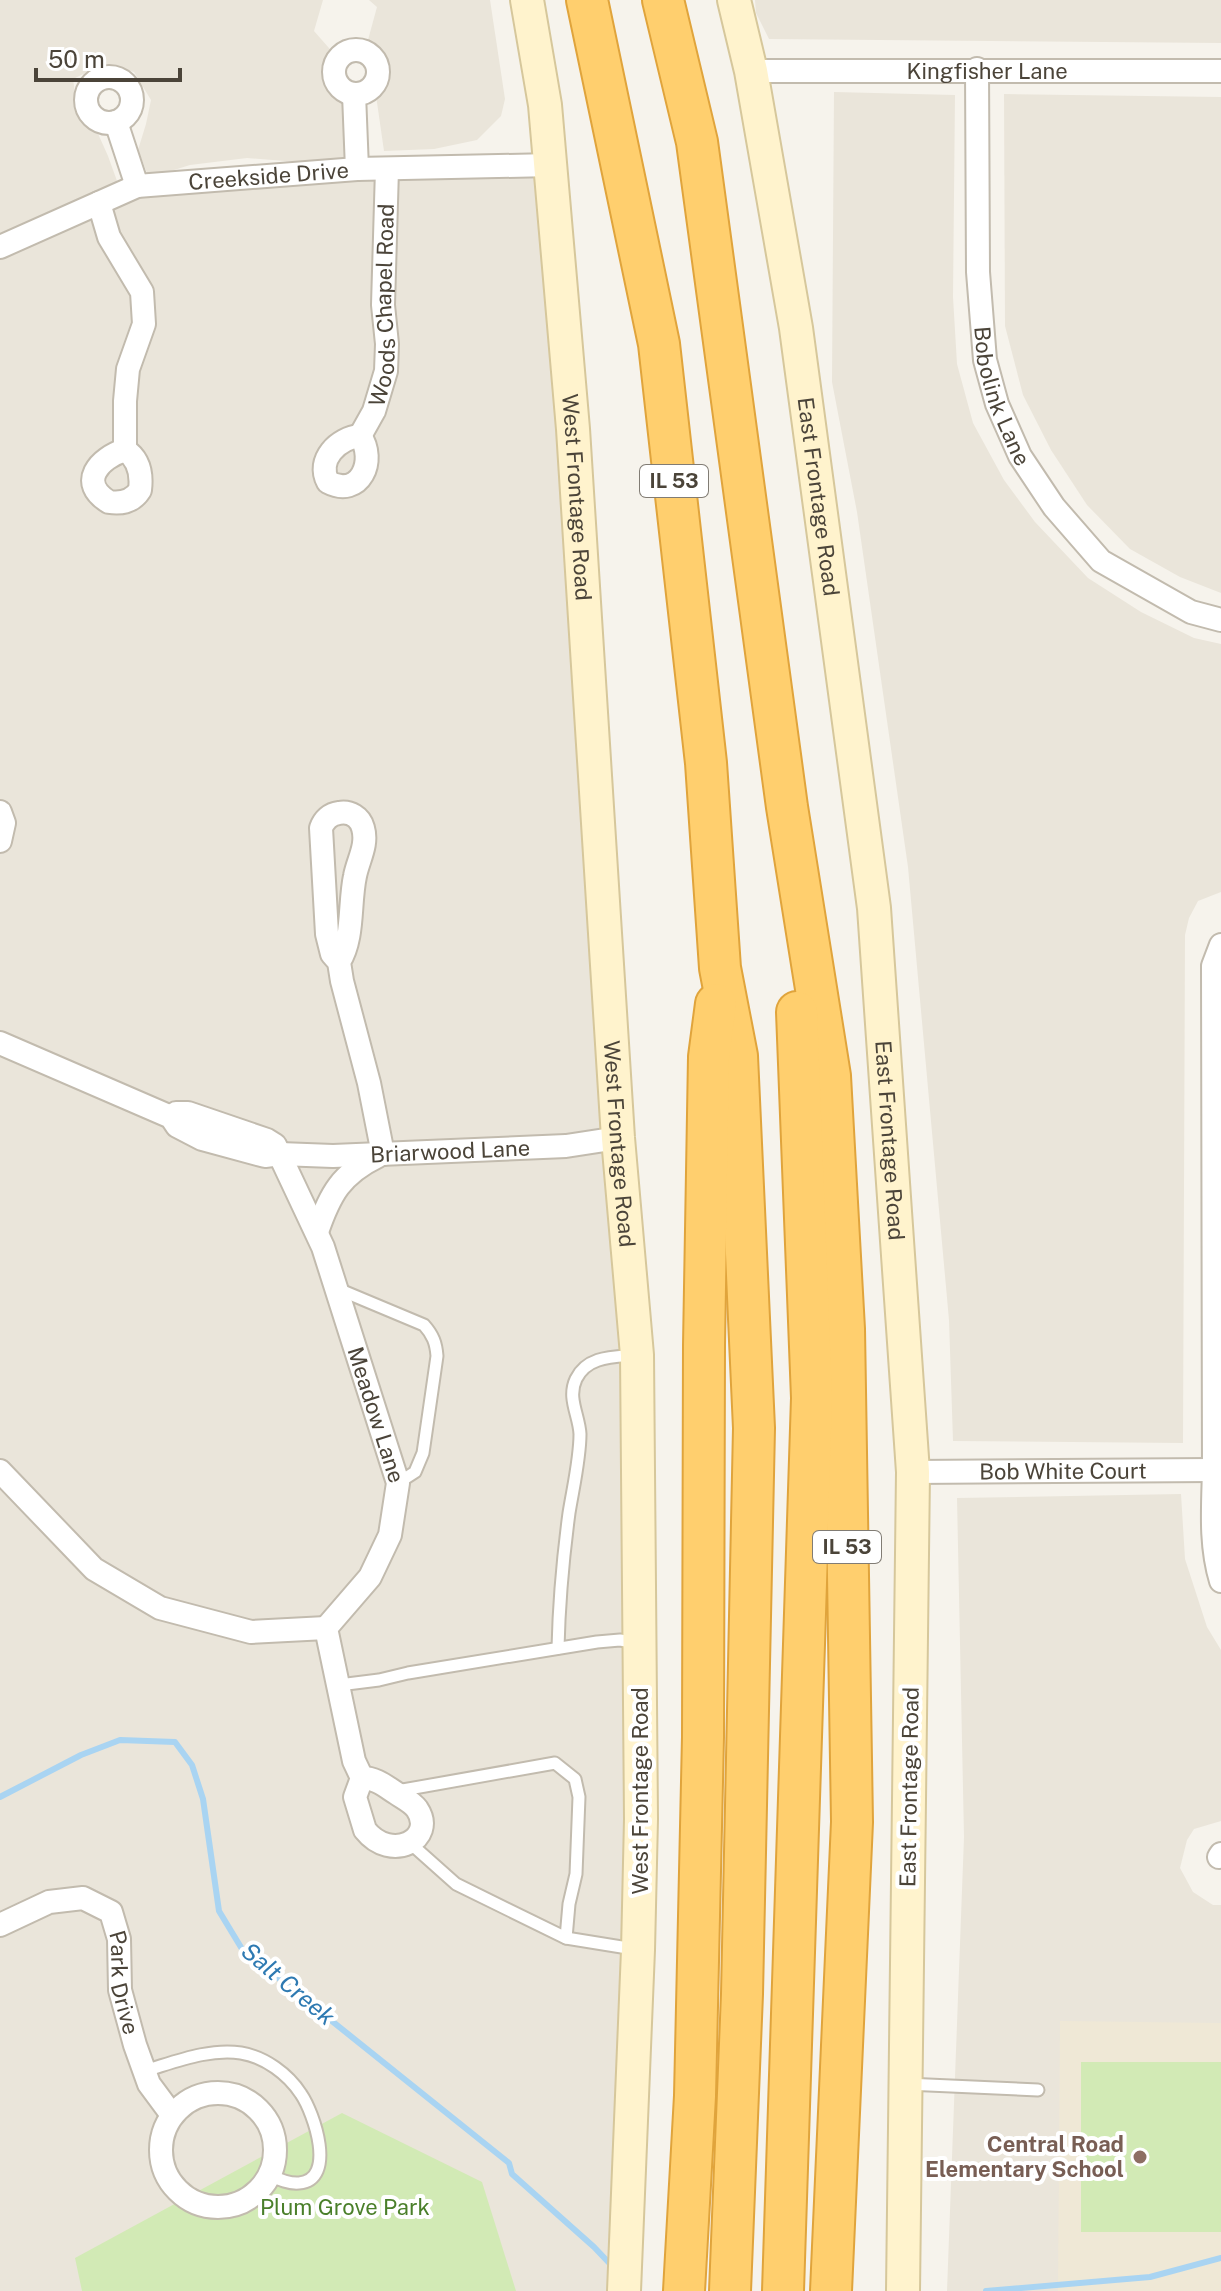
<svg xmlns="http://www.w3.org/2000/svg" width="1221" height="2291" font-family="'Public Sans',sans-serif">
<rect width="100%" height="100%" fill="#f6f3ec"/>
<g fill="#eae5da">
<path d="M0,0h323l-9,31 22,25 17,101 -13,5h-43l-50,-4 -57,7 -32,10 -11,-2 -9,-23 8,-26 5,-24 -17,-28 -30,-8 -31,15 3,21 19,27 13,29 9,25 -8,10 -109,42z"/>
<path d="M369,0h121l15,99 -4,17 -24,24 -43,9 -50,2 -16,-111 9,-33z"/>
<path d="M755,0h466v43l-452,-4 -13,-26z"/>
<path d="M834,92l121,3 -2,202 4,67 16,59 31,57 31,42 53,56 53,34 53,26 27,6v248l-23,9 -9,17 -4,17 -2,508 -230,-2 -4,-121 -41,-453 -51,-355 -25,-130z"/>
<path d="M1004,94l217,3v496l-41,-16 -50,-28 -43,-44 -36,-55 -28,-55 -18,-69z"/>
<path d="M552,165l85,1190 -13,936h-624v-2044l137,-61z"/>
<path d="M1181,1494l4,65 22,68 14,23v171l-27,8 -7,11 -7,28 13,24 20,13h8v386h-274l17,-454 -7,-339z"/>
</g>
<path fill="#efe8d6" d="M1060,2021l161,2v268h-163z"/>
<g fill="#d2eab5">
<rect x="1081" y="2062" width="140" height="170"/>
<path d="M342,2113l140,69 34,109h-434l-7,-33z"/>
</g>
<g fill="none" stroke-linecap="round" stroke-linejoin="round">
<g stroke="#a9d4f2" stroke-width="6">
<path d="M0,1797l81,-42 39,-15 55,2 17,23 11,34 16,112 23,38 267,214 3,11 82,73 19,20"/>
<path d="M986,2291l164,-14 71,-19"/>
</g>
<g stroke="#c2bbae" stroke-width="15">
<g id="lane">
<path d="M338,1289l86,36c9,10 12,18 13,31l-14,97 -8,19 -17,11"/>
<path d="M558,1648c1,-45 5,-90 11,-135 4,-25 11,-54 11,-79 -1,-19 -13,-36 -4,-55 11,-23 37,-22 59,-24"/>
<path d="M339,1685l40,-5 29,-7 189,-31 23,-2 18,3"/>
<path d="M397,1791l158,-28 20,16 4,18 -3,77 -7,30 -3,34"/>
<path d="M410,1843l46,41 110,54 68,11"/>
<path d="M144,2071c31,-9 65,-23 97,-18 24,4 47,21 60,41 13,19 36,86 -2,89 -10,1 -21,-4 -30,-8"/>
<path d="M906,2084l132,6"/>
</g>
</g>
<g stroke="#c2bbae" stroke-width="26">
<g id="street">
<circle cx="356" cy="72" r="22"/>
<path id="s1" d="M977,69l1,203 7,88 12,44 23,52 34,51 47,54 90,51 30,8"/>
<path id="s2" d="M751,71h470"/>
<circle cx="109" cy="100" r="23"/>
<path d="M354,94l3,75"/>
<path d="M116,122l21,64"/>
<path d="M99,203l10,34 33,55 2,32 -16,45 -3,32v49"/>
<path id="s3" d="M0,247l137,-61 220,-17 195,-4"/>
<path id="s4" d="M360,436l14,-25 12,-40 1,-27 -4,-39 4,-136"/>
<path d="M360,436c17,24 0,63 -32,46 -12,-22 10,-44 32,-46z"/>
<path d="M125,450c14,9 17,24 15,40 -7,11 -18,14 -31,12 -32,-19 -10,-44 16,-52z"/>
<path d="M0,812l4,11 -4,18"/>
<path d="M1221,945l-8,21 1,504c-1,38 -4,75 7,111"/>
<path d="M339,962c15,-24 10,-58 16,-86 3,-16 13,-31 8,-48 -3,-11 -13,-17 -24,-15 -9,1 -15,7 -18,15l6,106 5,20 7,8 3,19 27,102 14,71"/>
<path id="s5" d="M0,1043l171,74 6,9 25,13 63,17 15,-2 53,2 233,-10 52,-8"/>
<path id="s6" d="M171,1117l5,-4h12l79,27 8,5 48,102 75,236 -8,52 -20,42 -44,51 28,133 8,17"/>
<path d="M317,1232c13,-38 24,-58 61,-76"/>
<path d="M0,1471l94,98 66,39 91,24 75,-4"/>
<path id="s7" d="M913,1472l301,-2"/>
<path d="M362,1778c14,0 23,8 34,15 7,5 16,9 21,16 20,30 -26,54 -52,21l-10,-33z"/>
<path d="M1219,1857l2,-3"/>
<path id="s8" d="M0,1925l49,-23 34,-4 28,14 8,27 1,51 15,55 14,39 23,31"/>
<circle cx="218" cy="2150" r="57"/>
</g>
</g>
<g stroke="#d6c79b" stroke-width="36">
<g id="secondary">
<path id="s9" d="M527,0l18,105 28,324 45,709 19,217 4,464 -3,131 -14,341"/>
<path id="s10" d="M734,0l17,71 45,257 78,580 39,564 -10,819"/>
</g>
</g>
<g stroke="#e0a43c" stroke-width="44">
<g id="highway">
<path d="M587,0l72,344 47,419 14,205 17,88 17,372 -12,566 -12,297"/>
<path d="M663,0l34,142 90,665 43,269 14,253 8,493 -21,469"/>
<path d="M684,2291l11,-195 8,-359 1,-392 5,-288 7,-53"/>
<path d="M783,2291l29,-893 -15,-386"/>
</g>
</g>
<use href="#lane" stroke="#fff" stroke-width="11"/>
<use href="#street" stroke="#fff" stroke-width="22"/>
<use href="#secondary" stroke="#fff3cd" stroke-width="32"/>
<use href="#highway" stroke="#ffcf6e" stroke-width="40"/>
</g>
<circle fill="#8d6e63" stroke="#fff" stroke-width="3" cx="1140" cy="2157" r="8"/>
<g text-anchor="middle" stroke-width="8" stroke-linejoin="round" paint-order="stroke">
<g fill="#fff" stroke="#817c74" stroke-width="2">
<rect x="640" y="465" width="68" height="32" rx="6"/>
<rect x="813" y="1531" width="68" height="32" rx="6"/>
</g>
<g font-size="20" font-weight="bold" fill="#4b4439">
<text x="674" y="488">IL 53</text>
<text x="847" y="1554">IL 53</text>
</g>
<g font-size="22" fill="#4b4439" stroke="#fff">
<text dy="8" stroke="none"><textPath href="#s2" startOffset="236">Kingfisher Lane</textPath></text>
<text dy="8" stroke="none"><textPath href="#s3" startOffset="282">Creekside Drive</textPath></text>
<text dy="8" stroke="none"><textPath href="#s4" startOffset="136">Woods Chapel Road</textPath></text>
<text dy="8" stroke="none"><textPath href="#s1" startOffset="330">Bobolink Lane</textPath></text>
<text dy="8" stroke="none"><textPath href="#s10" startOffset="504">East Frontage Road</textPath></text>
<text dy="8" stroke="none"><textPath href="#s9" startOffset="500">West Frontage Road</textPath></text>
<text dy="8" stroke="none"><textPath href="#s10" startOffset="1152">East Frontage Road</textPath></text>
<text dy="8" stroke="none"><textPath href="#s9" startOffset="1148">West Frontage Road</textPath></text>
<text dy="8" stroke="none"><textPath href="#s5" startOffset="476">Briarwood Lane</textPath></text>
<text dy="8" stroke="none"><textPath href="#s6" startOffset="400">Meadow Lane</textPath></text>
<text dy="8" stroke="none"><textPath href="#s7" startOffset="150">Bob White Court</textPath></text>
<text transform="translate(909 1787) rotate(-89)" y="8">East Frontage Road</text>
<text transform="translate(640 1791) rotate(-90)" y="8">West Frontage Road</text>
<text dy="8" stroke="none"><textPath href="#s8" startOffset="192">Park Drive</textPath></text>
</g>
<g font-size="22" font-weight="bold" fill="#785e54" stroke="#fff" text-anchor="end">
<text x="1124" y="2152">Central Road<tspan x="1124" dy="25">Elementary School</tspan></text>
</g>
<g font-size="22" fill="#4a7f2a" stroke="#fff">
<text x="345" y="2215">Plum Grove Park</text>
</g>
<g font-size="24" font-style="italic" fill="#2e7ab2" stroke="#fff">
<text transform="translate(288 1984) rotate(40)" y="8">Salt Creek</text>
</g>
</g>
<path d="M36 68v12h144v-12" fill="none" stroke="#4b4439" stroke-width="4"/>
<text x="48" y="68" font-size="24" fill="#4b4439" stroke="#ffffff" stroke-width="6" paint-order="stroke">50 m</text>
</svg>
